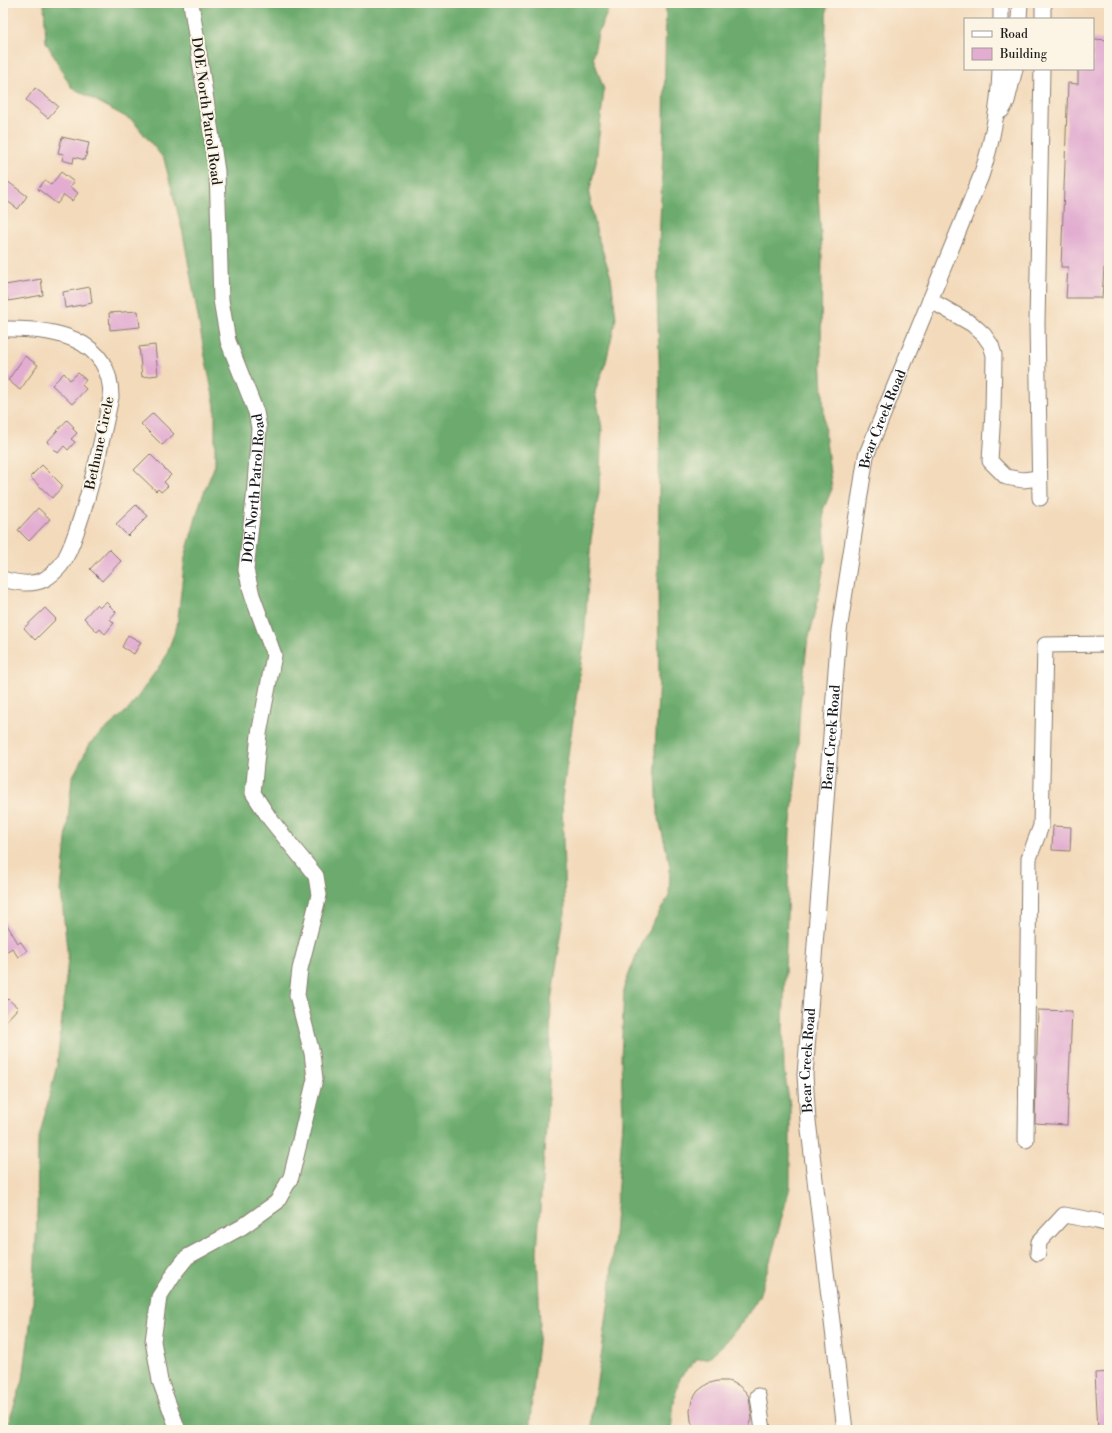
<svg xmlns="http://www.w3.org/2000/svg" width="1112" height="1433" font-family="'Libre Bodoni',serif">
<rect width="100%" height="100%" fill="#fcf5e5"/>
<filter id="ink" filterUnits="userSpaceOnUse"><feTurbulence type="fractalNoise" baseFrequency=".025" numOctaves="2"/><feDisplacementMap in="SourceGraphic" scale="8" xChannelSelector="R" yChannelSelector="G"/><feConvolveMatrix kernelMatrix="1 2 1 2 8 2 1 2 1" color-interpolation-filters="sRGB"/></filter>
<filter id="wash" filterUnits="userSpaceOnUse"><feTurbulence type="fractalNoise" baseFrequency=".012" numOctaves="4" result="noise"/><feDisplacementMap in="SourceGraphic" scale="16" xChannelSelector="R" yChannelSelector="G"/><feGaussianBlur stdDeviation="0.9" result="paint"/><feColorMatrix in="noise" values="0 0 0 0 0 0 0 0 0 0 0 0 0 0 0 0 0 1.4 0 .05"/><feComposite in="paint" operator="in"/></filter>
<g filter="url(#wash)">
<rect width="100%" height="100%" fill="#f3dabb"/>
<g fill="#6cab6d" stroke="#446444">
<path d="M44,3h566l-3,10 -9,20 -5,24 11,33 -8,72 -7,32 8,40 14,43 5,41 -10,44 -11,30 7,36 -3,64 -8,47 -7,104 -22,155 3,113 -14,90 -2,84 -12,166 3,72 -11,107h-525l4,-6 15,-44 10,-78 4,-83 1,-77 19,-77 11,-106 -7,-68 11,-113 19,-36 39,-34 35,-50 12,-32 8,-69 16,-57 14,-35v-59l-10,-50 -22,-123 -19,-74 -31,-38 -62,-34 -25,-45z"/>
<path d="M666,3h161l-9,190 4,58 -1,103 4,79 7,56 -9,21 3,45 -10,55 -9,35 -7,61 -3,61 -7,64 -7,197 1,42 6,36v81l-19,71 -12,38 -13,21 -20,25 -18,16 -11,1 -18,19 -5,23 -3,29h-80l1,-19 10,-60 8,-59 5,-70 8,-101 -2,-62 3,-72 17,-44 28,-47 1,-30 -12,-51 -3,-64 4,-73 -1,-97 2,-190 -3,-99 7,-164z"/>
</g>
<g id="blocks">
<g fill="#e2add1">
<path d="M1093,39l16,1v228h-5l-2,30h-36l2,-31h-7l7,-184 10,1v-15h15z"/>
<path d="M35,88l23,18 -10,12 -22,-18z"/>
<path d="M62,137l27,6 -4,17 -11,-3 -1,6 -11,-3 2,-6 -6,-1z"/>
<path d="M61,172l13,10 -4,5 8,6 -6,8 -8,-6 -7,9 -19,-15 7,-9 6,5z"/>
<path d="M3,178l24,18 -9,13 -15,-11z"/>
<path d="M41,279l2,16 -35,6 -1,-4 -3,1 -1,-9 3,-1 -1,-3z"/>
<path d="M90,287l2,16 -27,5 -2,-16z"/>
<path d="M138,311l2,16 -30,3 -1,-17z"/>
<path d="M155,345l3,30 -16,2 -3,-30z"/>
<path d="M25,356l13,9 -18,25 -12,-10z"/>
<path d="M64,373l6,7 8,-7 8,7 -4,5 4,4 -14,15 -20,-19z"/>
<path d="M153,413l21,21 -12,11 -21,-21z"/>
<path d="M67,420l7,7 -2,1 5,5 -6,6 4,3 -7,8 -4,-4 -6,7 -11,-11z"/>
<path d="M150,454l21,21 -7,7 4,4 -7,6 -3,-3 -2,2 -22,-21z"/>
<path d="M42,465l21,21 -11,12 -22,-21z"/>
<path d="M136,505l12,11 -20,20 -12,-12z"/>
<path d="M38,508l12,11 -21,22 -11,-11z"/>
<path d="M109,549l12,12 -19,20 -12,-12z"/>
<path d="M106,602l10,10 -6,7 4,4 -9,11 -5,-5 -3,3 -13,-14 13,-14 3,3z"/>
<path d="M45,608l11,11 -21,21 -11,-12z"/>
<path d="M128,635l13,7 -7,12 -12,-7z"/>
<path d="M1053,826l18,1 -1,24 -18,-1z"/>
<path d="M3,918l15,25 3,-1 6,9 -9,6 -6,-9 -9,6z"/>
<path d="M8,999l10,9 -15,16v-20z"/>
<path d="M1038,1010l34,1 -5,114 -32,-2z"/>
<path d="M1109,1372v58h-11l-3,-57z"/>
<path d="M717,1381h11l10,4 8,7 3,5 3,22 -4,11h-53l-4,-9 -1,-10 2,-11 6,-9 9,-7z"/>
</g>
</g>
</g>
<g filter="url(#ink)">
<use href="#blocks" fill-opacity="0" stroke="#887b6c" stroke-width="1"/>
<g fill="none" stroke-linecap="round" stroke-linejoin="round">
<g stroke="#887b6c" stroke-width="17">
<g id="minor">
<path d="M1001,19v-16"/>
<path d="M1019,19l1,-16"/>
<path d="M1043,19v-12l2,-4"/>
<path d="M1002,110l5,-9 8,-32"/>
<path d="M930,300l42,24 12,11 7,10 3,10 -1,57 -3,49 16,16 17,3 16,-2"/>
<path d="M3,329c48,-1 108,7 108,68 -9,43 -18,85 -32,127 -5,14 -9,29 -18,41 -4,5 -11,11 -16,14 -13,7 -29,4 -42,0"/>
<path d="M1040,498l-3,-175 5,-254"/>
<path d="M1026,1140l3,-282 12,-32 4,-181 64,-1"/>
<path d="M1038,1253l1,-11 25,-27 33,6 12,3"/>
<path d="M758,1396l5,34"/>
<path id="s1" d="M178,1430l-18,-49 -7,-40 6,-44 16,-25 12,-15 55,-30 35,-25 14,-25 24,-98 -3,-26 -15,-58 3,-26 19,-74 -3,-19 -46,-57 -17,-26 6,-59 15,-79 -22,-60 -6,-25 8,-72 5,-70 -3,-16 -28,-71 -7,-41 -4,-129 -26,-168"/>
<path id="s2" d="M845,1430l-37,-309 -3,-46 34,-444 27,-175 115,-280c12,-36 18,-69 19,-107"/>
</g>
</g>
<use href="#minor" stroke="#fff" stroke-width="15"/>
</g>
</g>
<g text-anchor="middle" stroke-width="4" stroke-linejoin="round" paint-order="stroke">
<g font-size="14" fill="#1c1c1c" stroke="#fcf5e5">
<text transform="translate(207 111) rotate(82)" y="5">DOE North Patrol Road</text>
<text dy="5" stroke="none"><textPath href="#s2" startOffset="1020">Bear Creek Road</textPath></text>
<text transform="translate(99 443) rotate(-78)" y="5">Bethune Circle</text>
<text dy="5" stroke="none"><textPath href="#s1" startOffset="1045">DOE North Patrol Road</textPath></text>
<text dy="5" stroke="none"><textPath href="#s2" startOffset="696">Bear Creek Road</textPath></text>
<text dy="5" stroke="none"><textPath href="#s2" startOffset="372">Bear Creek Road</textPath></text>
</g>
</g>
<rect width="1112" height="1433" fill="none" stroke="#fcf5e5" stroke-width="16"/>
<rect x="964" y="18" width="130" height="52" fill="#fcf5e5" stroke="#a29e95"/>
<rect x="972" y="31" width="20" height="6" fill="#ffffff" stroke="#a29e95"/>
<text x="1000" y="38" font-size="12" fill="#1c1c1c">Road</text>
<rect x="972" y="48" width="20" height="12" fill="#e2add1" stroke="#a29e95"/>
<text x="1000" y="58" font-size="12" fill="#1c1c1c">Building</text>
</svg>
